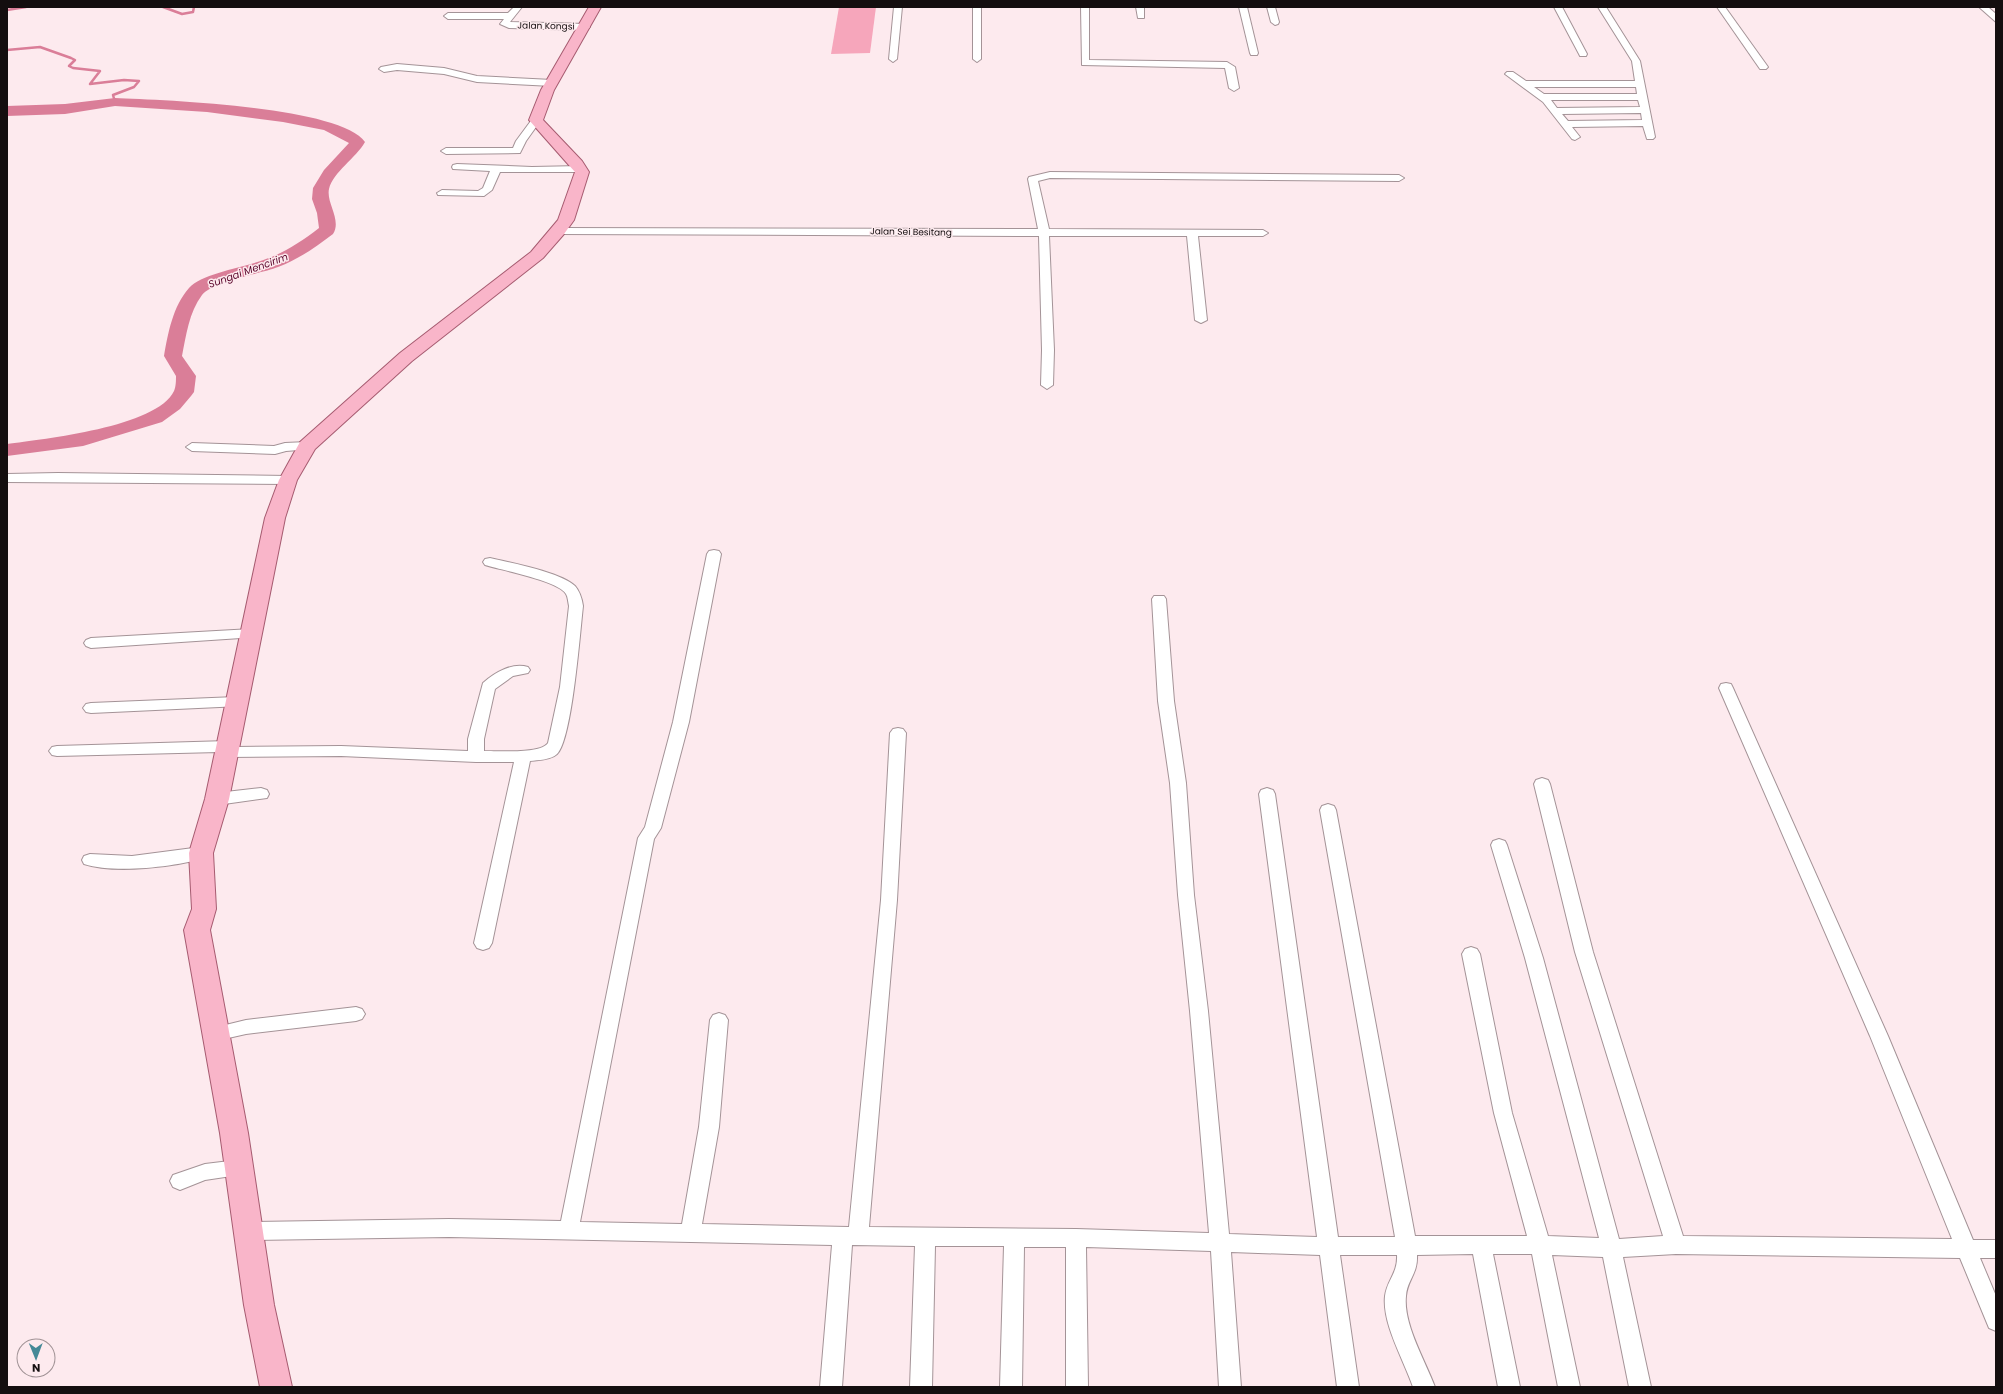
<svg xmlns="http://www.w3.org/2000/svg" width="2003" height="1394" font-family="Poppins,sans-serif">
<rect width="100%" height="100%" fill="#fdeaee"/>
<path fill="#f6a6bb" d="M839,7h37l-6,46 -39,1z"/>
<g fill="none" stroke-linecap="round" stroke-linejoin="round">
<g stroke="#da7e98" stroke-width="2.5">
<path d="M163,7l19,7 11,-2 1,-5"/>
<path d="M7,10l19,-3"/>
<path d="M7,50l33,-3 31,11 4,2 -6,6 4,2 27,3 -10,13 34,-4 15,1 -5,6 -21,8 2,7"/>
</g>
<path fill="#da7e98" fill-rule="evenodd" d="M115,98c46,2 225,8 250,44 -9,16 -32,30 -36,47 -3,14 13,31 4,45 -17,13 -34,25 -55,33 -18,7 -65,14 -76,28 -13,17 -16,41 -20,61l14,20 -2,16 -3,4 -11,13 -18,13 -79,24 -76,10v-12c37,-5 150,-17 167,-53 2,-4 2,-11 2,-15l-12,-20c4,-23 9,-50 25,-68 13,-15 58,-21 77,-29 20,-7 36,-18 53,-31l-2,-15 -5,-14 1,-11 11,-18 25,-27 -25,-13 -41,-8 -76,-10 -92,-6 -50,8 -58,2v-10l58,-2z"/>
<g stroke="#a49397" stroke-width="2">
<g id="street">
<path d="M514,7h8l-12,15 76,2 4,3 -4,3 -77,-2 -9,-4 4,-5h-56l-4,-3 4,-3h60z"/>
<path d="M894,7h8l-5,52 -4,3 -4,-3z"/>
<path d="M973,7h8v52l-4,3 -4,-3z"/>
<path d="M1081,7h8v53l138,2 8,5 4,21 -5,3 -5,-3 -4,-20 -143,-3z"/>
<path d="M1136,7h8v11h-6z"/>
<path d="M1239,7h8l11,46 -1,2h-6l-1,-2z"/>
<path d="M1267,7h8l4,15 -1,2 -3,1 -4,-3z"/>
<path d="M1554,7h8l25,47 -1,2h-6l-1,-2z"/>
<path d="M1598,7h8l34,54 15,76 -2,2h-6l-4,-13 -71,1 8,10 -5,3 -3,-1 -29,-37 -38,-28 2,-2h6l13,9h109l-3,-20zM1534,87h102l1,7h-93zM1551,100h87l2,7 -83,1zM1641,113l1,7 -74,1 -6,-7z"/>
<path d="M1717,7h8l43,60 -2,2h-6z"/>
<path d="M1979,7h9l8,7v8z"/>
<path d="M397,64l47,4 33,8 75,4 5,3 -5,3 -75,-4 -33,-8 -47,-4 -13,2 -5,-3 2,-2z"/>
<path d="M536,117l5,3 -15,21 -6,12 -74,1 -5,-3 5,-3h67l3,-7 17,-23z"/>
<path d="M457,164l75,3 49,-1 5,3 -5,3h-81l-8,18 -8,6 -46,-1 -1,-2 5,-3 36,1 5,-3 7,-17 -37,-2 -1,-2 1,-2z"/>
<path d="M1050,172l349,3 5,3 -5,3 -349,-3 -12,3 11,48 214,1 5,3 -5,3h-65l9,84 -6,3 -6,-3 -8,-84h-138l5,114 -1,35 -6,4 -6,-4 1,-35 -3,-114 -480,-2 -5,-3 5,-3 479,1 -10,-50 1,-2z"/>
<path d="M307,442l6,4 -2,3 -25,2 -11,3 -83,-3 -6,-4 6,-4 82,3 11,-3z"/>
<path d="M58,473l230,3 6,4 -6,4 -281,-2v-8z"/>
<path d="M714,550l5,1 2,3 -32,168 -28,106 -7,11 -74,383 102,2 17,-97 11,-107 3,-5 6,-2 6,2 3,5 -9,107 -17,97 147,3 32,-327 9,-167 3,-4 5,-1 5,1 3,4 -9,167 -28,327 207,2 133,4 -19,-222 -12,-116 -8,-112 -12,-82 -6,-102 2,-3h10l2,3 8,102 12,82 8,112 14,116 21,223 88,3 -58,-443 2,-4 6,-2 6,2 2,4 63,443h57l-75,-427 2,-4 6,-2 6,2 2,4 79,426h112l-33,-123 -32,-159 3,-5 6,-2 6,2 3,5 32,159 36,123 51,2 -74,-280 -34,-113 2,-4 6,-2 6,2 2,4 36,113 76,281 44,-3 -88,-284 -41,-168 2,-4 6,-2 6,2 2,4 43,168 90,284 269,3 -82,-203 -151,-348 2,-4 5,-1 5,1 2,4 155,348 85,204h23v18h-16l16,38v35l-7,-3 -29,-70 -284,-4 -53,3 28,130h-22l-26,-130 -51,-2 28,132h-22l-26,-133h-39l27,133h-22l-25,-133 -56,1c1,19 -10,25 -11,41 -3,28 19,64 29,91h-22c-9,-27 -31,-63 -28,-91 2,-16 13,-23 12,-41h-57l19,132h-22l-17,-132 -89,-3 10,135h-22l-8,-136 -125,-4 2,140h-22v-140h-42l-2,140h-22l4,-141h-69l-3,141h-22l5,-141 -63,-1 -10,142h-22l12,-142 -383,-8 -200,3 -7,-3 -3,-6 3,-6 7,-3 200,-3 112,2 77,-383 7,-11 28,-105 34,-168 2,-3z"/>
<path d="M490,558c21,5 70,14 85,28 5,6 7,13 8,20 -3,26 -11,134 -26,148 -6,6 -19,6 -27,7l-38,182 -3,5 -6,2 -6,-2 -3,-5 40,-181h-38l-135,-6 -114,1 -5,-1 -3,-4 -162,4 -5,-1 -3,-4 3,-4 5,-1 171,-5 5,1 2,5 106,-1 127,5v-12l15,-56c11,-10 29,-21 45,-16l2,3 -2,3 -15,3 -18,13 -11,50v12c14,0 57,3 64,-8l12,-56 9,-81c-1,-4 -1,-9 -3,-12 -7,-13 -65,-24 -81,-29l-2,-3 2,-3z"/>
<path d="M252,629l5,2 2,3 -2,3 -166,11 -5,-2 -2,-3 2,-3 5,-2z"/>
<path d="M236,697l5,1 3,4 -3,4 -150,7 -5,-1 -3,-4 3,-4 5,-1z"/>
<path d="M261,788l6,2 2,4 -2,4 -50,7 -6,-2 -2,-4 2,-4 6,-2z"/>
<path d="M201,847l6,2 2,4 -2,4c-31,10 -92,17 -123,7l-2,-4 2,-4 6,-2 42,2z"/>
<path d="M356,1007l6,2 3,5 -3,5 -6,2 -110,13 -31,7 -6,-2 -3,-5 3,-5 37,-9z"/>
<path d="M238,1160l7,2 3,6 -3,6 -40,6 -25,10 -7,-3 -3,-6 3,-6 32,-11z"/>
</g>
</g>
<g stroke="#a65b70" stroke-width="2">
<path id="primary" d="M589,7h12l-47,83 -11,30 39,41 7,11 -15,48 -10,14 -21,24 -131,103 -97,88 -18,31 -12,38 -56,281 -16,54 3,56 -6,21 38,203 26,172 18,82h-32l-16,-82 -24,-172 -36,-203 8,-21 -3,-56 16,-54 60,-281 14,-38 21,-38 100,-89 131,-101 27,-32 17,-48 -46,-52 12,-30z"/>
</g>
<use href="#street" fill="#fff" fill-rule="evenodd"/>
<use href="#primary" fill="#f9b5c9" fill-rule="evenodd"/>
</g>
<g text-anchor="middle" stroke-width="3" stroke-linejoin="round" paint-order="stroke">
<g font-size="9" fill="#140e0f" stroke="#fdeaee">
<text transform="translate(546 26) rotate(1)" y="3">Jalan Kongsi</text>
<text transform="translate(911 232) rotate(1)" y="3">Jalan Sei Besitang</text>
</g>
<g font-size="10" font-style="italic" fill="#590329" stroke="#fdeaee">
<text transform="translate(248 270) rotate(-20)" y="4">Sungai Mencirim</text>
</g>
</g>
<rect width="2003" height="1394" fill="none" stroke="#140e0f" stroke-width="16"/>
<g transform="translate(36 1358) rotate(179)"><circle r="19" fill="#fdeaee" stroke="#a09295"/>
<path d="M0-3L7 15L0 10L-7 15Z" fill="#458997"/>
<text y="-6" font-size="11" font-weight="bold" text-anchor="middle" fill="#140e0f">N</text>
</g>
</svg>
